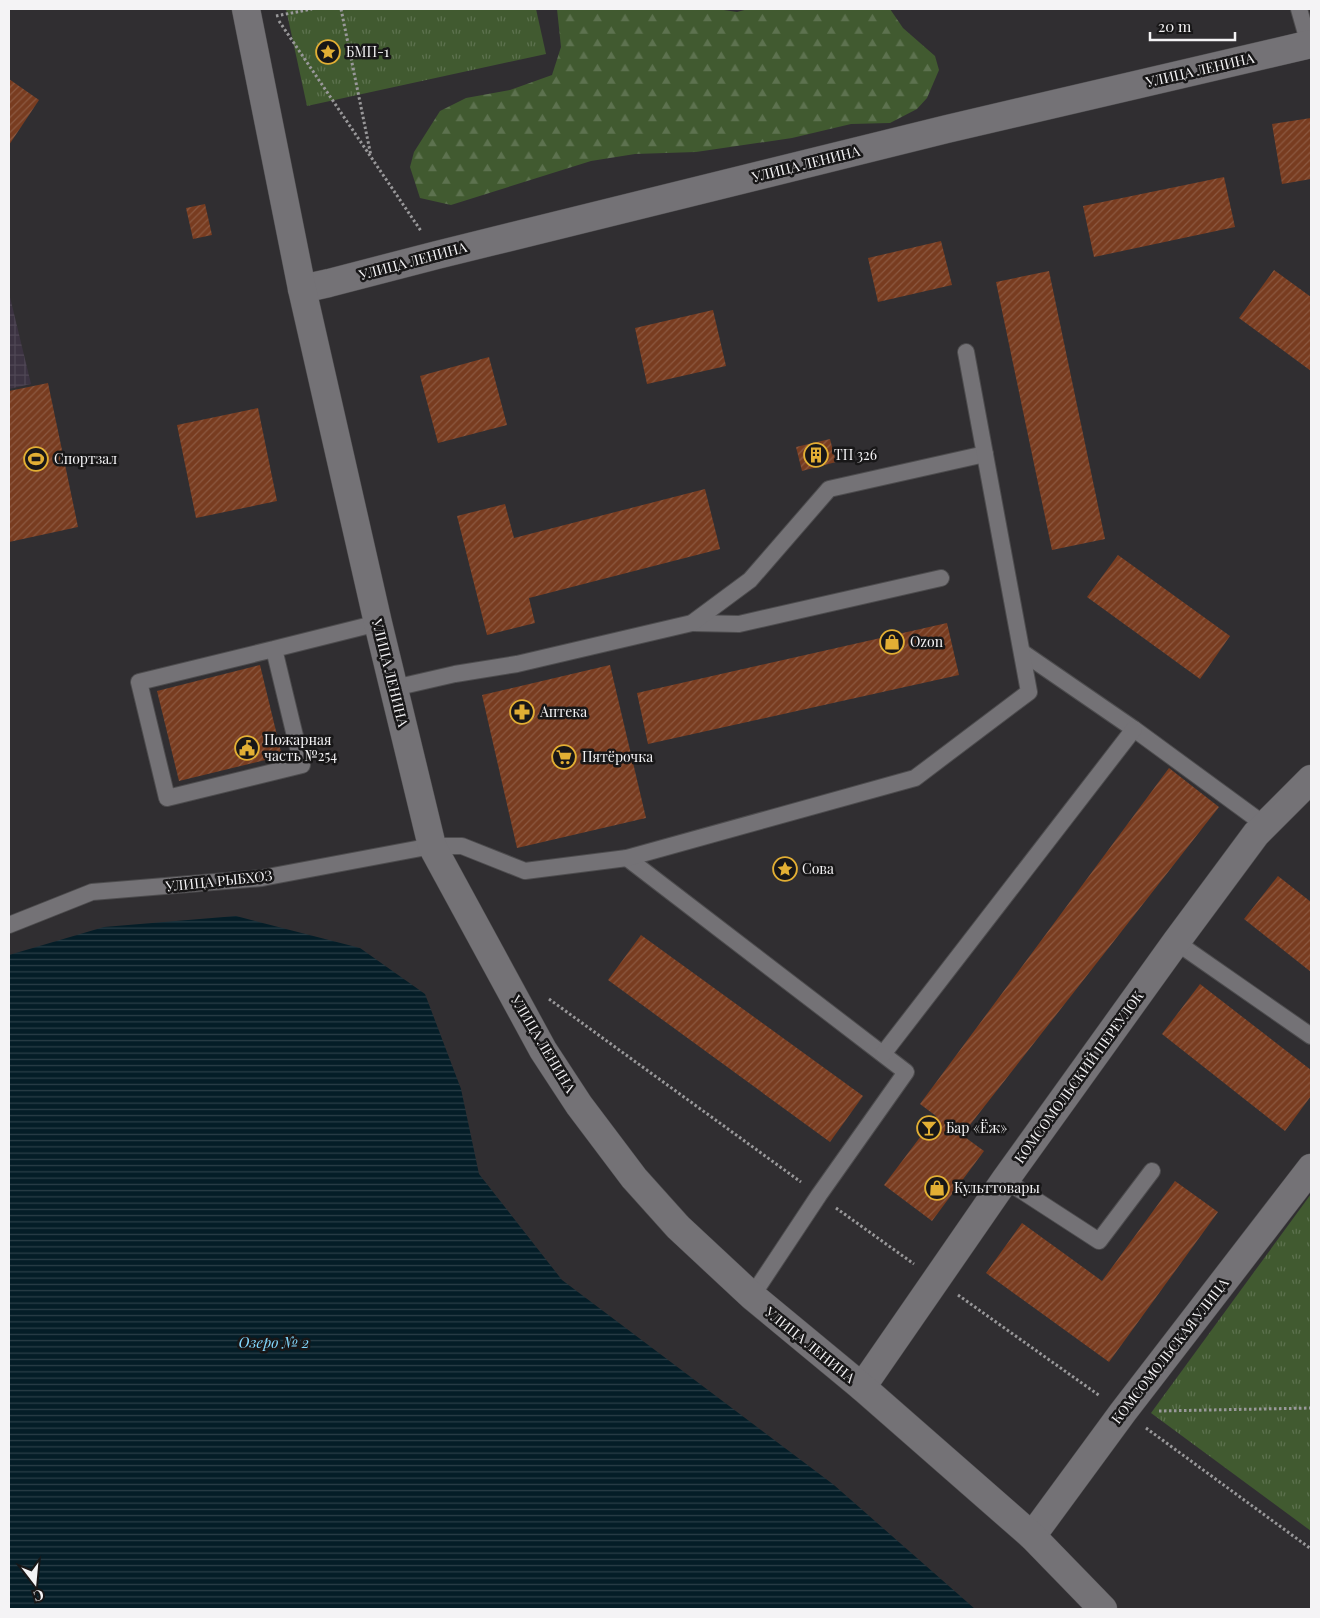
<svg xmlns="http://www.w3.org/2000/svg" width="1320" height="1618" font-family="'Playfair Display',serif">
<defs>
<pattern id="industrial-grid" width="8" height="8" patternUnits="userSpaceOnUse" patternTransform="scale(1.25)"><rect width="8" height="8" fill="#3c3342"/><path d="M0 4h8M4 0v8" fill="none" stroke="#4f4755"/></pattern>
<pattern id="forest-firs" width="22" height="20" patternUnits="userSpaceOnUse" patternTransform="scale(1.25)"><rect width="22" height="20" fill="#415a30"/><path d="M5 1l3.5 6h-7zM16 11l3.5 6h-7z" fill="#5d724f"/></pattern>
<pattern id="park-tufts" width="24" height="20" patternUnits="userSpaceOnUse" patternTransform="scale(1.25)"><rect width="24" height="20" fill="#415a30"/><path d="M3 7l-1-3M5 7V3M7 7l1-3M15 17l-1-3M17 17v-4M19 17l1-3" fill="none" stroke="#5d724f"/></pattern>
<pattern id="water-rules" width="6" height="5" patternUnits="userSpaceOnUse" patternTransform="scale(1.25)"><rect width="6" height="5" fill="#041d27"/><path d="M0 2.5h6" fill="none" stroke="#293e47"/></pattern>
<pattern id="building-hatch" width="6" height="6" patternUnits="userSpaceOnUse" patternTransform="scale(1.25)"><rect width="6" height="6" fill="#783c20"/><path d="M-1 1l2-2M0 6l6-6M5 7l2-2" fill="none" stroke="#8c5941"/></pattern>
</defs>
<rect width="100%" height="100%" fill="#302e31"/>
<path fill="url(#industrial-grid)" d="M9,293l22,91 -22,5z"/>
<path fill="url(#forest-firs)" d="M557,9h160l20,3 11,-3h142l13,19 32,28 4,14 -12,28 -10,11 -27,14 -39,1 -59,14 -96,14 -61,2 -44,7 -140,44 -31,-7 -10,-31 4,-15 26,-41 26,-13 44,-8 42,-15 9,-28z"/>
<g fill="url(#park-tufts)">
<path d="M286,9h250l10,45 -239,52z"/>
<path d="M1311,1194v337l-160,-118z"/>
</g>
<path fill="url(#water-rules)" d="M236,916l124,32 65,46 36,95 18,85 83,106 272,205 141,124h-966v-654l95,-28z"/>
<g fill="url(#building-hatch)">
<path d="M9,79l30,21 -30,45z"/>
<path d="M1311,118v61l-29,5 -10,-60z"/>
<path d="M1224,177l11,50 -141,30 -11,-51z"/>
<path d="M205,204l7,31 -19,4 -7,-31z"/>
<path d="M941,241l11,44 -74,17 -10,-44z"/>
<path d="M1274,270l37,27v74l-72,-53z"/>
<path d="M1049,271l56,268 -53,11 -56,-268z"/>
<path d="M713,310l13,56 -79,18 -12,-56z"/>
<path d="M489,357l18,68 -69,18 -18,-67z"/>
<path d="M48,383l30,144 -69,15v-151z"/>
<path d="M258,408l19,93 -81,17 -19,-93z"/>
<path d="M830,439l6,23 -34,9 -6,-24z"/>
<path d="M705,489l15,60 -191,49 6,25 -48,12 -30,-119 48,-12 9,34z"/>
<path d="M1118,555l112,81 -30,43 -113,-82z"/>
<path d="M947,623l12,52 -311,69 -11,-51z"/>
<path d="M260,665l22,91 -103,25 -22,-90z"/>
<path d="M610,665l36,153 -129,30 -35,-153z"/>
<path d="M1169,768l50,39 -257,328 22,16 -52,70 -48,-36 52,-69 -16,-12z"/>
<path d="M1278,876l33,26v70l-67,-53z"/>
<path d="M641,935l222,161 -33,46 -222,-162z"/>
<path d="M1200,984l111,86v26l-26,35 -123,-97z"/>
<path d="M1175,1181l43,31 -109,150 -123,-89 36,-50 80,58z"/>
</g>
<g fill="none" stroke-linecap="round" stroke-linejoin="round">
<g stroke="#4d4c4e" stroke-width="18">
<g id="service">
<path d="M1299,9l10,35"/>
<path d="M692,623l47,1 202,-46"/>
<path d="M274,649l-135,33 28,116 135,-33 -28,-116 104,-26"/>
<path d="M1022,652l112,77 131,96"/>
<path d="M394,688l61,-14 62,-10 175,-41 58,-43 79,-91 156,-35"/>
<path d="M627,858l279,214 -87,123 -67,101"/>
<path d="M9,925l83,-33 170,-14 170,-32h30l63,25 102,-13 288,-80 114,-86 -63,-340"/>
<path d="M1176,942l135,94"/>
<path d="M883,1054l251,-325"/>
<path d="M1005,1180l94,61 53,-70"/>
</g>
</g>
<g stroke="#4d4c4e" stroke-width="29">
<g id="minor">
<path d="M302,289l27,-6 108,-28 510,-126 364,-85"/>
<path d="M862,1387l143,-207 171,-238 80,-108 55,-55"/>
<path d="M1032,1536l91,-124 188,-244"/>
</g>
</g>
<g stroke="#4d4c4e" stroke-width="29">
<path id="tertiary" d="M246,9l56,280 76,334 54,223 111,204 36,55 55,73 44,49 74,69 110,91 170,149 71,73"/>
</g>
<g stroke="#99989a" stroke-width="3" stroke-dasharray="2.5 2.5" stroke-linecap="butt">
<path d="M341,9l30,147"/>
<path d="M276,16l36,-7"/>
<path d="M279,21l142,210"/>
<path d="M549,999l252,183"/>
<path d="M836,1208l78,56"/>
<path d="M958,1295l142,101"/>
<path d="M1159,1411l152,-3"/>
<path d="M1146,1428l165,121"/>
</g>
<use href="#service" stroke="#747276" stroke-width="16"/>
<use href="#minor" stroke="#747276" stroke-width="28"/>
<use href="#tertiary" stroke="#747276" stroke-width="28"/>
</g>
<defs>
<g id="sight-ring" transform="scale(1.25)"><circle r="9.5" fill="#181718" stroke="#e2af34" stroke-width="1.5"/><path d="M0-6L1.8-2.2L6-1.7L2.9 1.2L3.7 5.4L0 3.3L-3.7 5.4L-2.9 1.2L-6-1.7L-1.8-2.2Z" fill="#e2af34"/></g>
<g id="building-ring" transform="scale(1.25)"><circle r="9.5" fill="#181718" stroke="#e2af34" stroke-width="1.5"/><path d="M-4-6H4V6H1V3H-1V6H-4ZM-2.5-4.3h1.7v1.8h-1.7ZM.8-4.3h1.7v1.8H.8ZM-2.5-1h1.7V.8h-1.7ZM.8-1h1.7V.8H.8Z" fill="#e2af34"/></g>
<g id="stadium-ring" transform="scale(1.25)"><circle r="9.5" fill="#181718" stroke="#e2af34" stroke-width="1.5"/><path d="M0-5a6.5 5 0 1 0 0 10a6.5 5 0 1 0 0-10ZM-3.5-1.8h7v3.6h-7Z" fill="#e2af34"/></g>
<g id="shop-ring" transform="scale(1.25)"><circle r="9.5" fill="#181718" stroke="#e2af34" stroke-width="1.5"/><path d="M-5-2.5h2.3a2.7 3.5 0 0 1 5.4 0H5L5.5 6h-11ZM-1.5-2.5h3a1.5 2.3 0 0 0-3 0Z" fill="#e2af34"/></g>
<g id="pharmacy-ring" transform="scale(1.25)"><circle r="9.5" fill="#181718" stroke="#e2af34" stroke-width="1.5"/><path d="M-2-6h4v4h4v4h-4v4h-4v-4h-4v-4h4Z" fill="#e2af34"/></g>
<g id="civic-ring" transform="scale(1.25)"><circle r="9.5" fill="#181718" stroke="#e2af34" stroke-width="1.5"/><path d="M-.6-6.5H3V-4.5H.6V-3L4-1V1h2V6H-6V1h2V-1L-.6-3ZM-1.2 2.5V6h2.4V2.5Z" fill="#e2af34"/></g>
<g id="supermarket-ring" transform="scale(1.25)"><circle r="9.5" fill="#181718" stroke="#e2af34" stroke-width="1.5"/><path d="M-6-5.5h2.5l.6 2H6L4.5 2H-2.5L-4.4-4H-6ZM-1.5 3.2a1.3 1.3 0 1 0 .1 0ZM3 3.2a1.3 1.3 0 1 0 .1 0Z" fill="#e2af34"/></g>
<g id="bar-ring" transform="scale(1.25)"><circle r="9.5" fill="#181718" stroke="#e2af34" stroke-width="1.5"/><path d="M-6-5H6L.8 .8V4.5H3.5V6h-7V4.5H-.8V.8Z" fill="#e2af34"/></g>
</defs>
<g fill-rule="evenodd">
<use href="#sight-ring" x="328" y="52"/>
<use href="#building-ring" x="816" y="455"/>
<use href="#stadium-ring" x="36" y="459"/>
<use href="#shop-ring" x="892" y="642"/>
<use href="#pharmacy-ring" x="522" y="712"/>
<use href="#civic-ring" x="247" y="748"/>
<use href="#supermarket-ring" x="564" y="757"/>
<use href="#sight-ring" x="785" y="869"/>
<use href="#bar-ring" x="929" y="1128"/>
<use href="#shop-ring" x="937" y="1188"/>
</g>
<g text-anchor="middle" stroke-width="5" stroke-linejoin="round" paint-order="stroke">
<g font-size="14" fill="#f4f3f5" stroke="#181718" text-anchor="start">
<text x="346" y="57">БМП-1</text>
<text x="834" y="460">ТП 326</text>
<text x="54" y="464">Спортзал</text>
<text x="910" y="647">Ozon</text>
<text x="540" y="717">Аптека</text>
<text x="264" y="745">Пожарная<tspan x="264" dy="16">часть №254</tspan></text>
<text x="582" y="762">Пятёрочка</text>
<text x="802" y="874">Сова</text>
<text x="946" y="1133">Бар «Ёж»</text>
<text x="954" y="1193">Культтовары</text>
</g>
<g font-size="14" fill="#f4f3f5" stroke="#181718">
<text transform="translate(1200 70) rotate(-13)" y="5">УЛИЦА ЛЕНИНА</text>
<text transform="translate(806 164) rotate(-14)" y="5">УЛИЦА ЛЕНИНА</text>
<text transform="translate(413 261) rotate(-15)" y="5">УЛИЦА ЛЕНИНА</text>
<text transform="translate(390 673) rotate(76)" y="5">УЛИЦА ЛЕНИНА</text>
<text transform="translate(219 881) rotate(-6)" y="5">УЛИЦА РЫБХОЗ</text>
<text transform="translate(543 1044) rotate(59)" y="5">УЛИЦА ЛЕНИНА</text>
<text transform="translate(1079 1077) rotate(-54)" y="5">КОМСОМОЛЬСКИЙ ПЕРЕУЛОК</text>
<text transform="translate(810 1345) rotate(39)" y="5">УЛИЦА ЛЕНИНА</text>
<text transform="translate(1170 1351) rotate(-52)" y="5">КОМСОМОЛЬСКАЯ УЛИЦА</text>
</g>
<g font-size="15" font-style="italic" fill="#82d7fd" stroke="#181718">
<text x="274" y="1348">Озеро № 2</text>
</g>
</g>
<rect width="1320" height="1618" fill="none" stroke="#f4f3f5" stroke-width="20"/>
<g transform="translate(35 1583) rotate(164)" stroke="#181718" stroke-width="4" paint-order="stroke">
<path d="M0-4L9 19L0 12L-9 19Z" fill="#f4f3f5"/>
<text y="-8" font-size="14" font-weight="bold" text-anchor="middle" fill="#f4f3f5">С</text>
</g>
<path d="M1150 32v8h85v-8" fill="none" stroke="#f4f3f5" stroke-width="2.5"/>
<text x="1158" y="32" font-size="15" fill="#f4f3f5" stroke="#181718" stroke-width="4" paint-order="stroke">20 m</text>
</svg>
